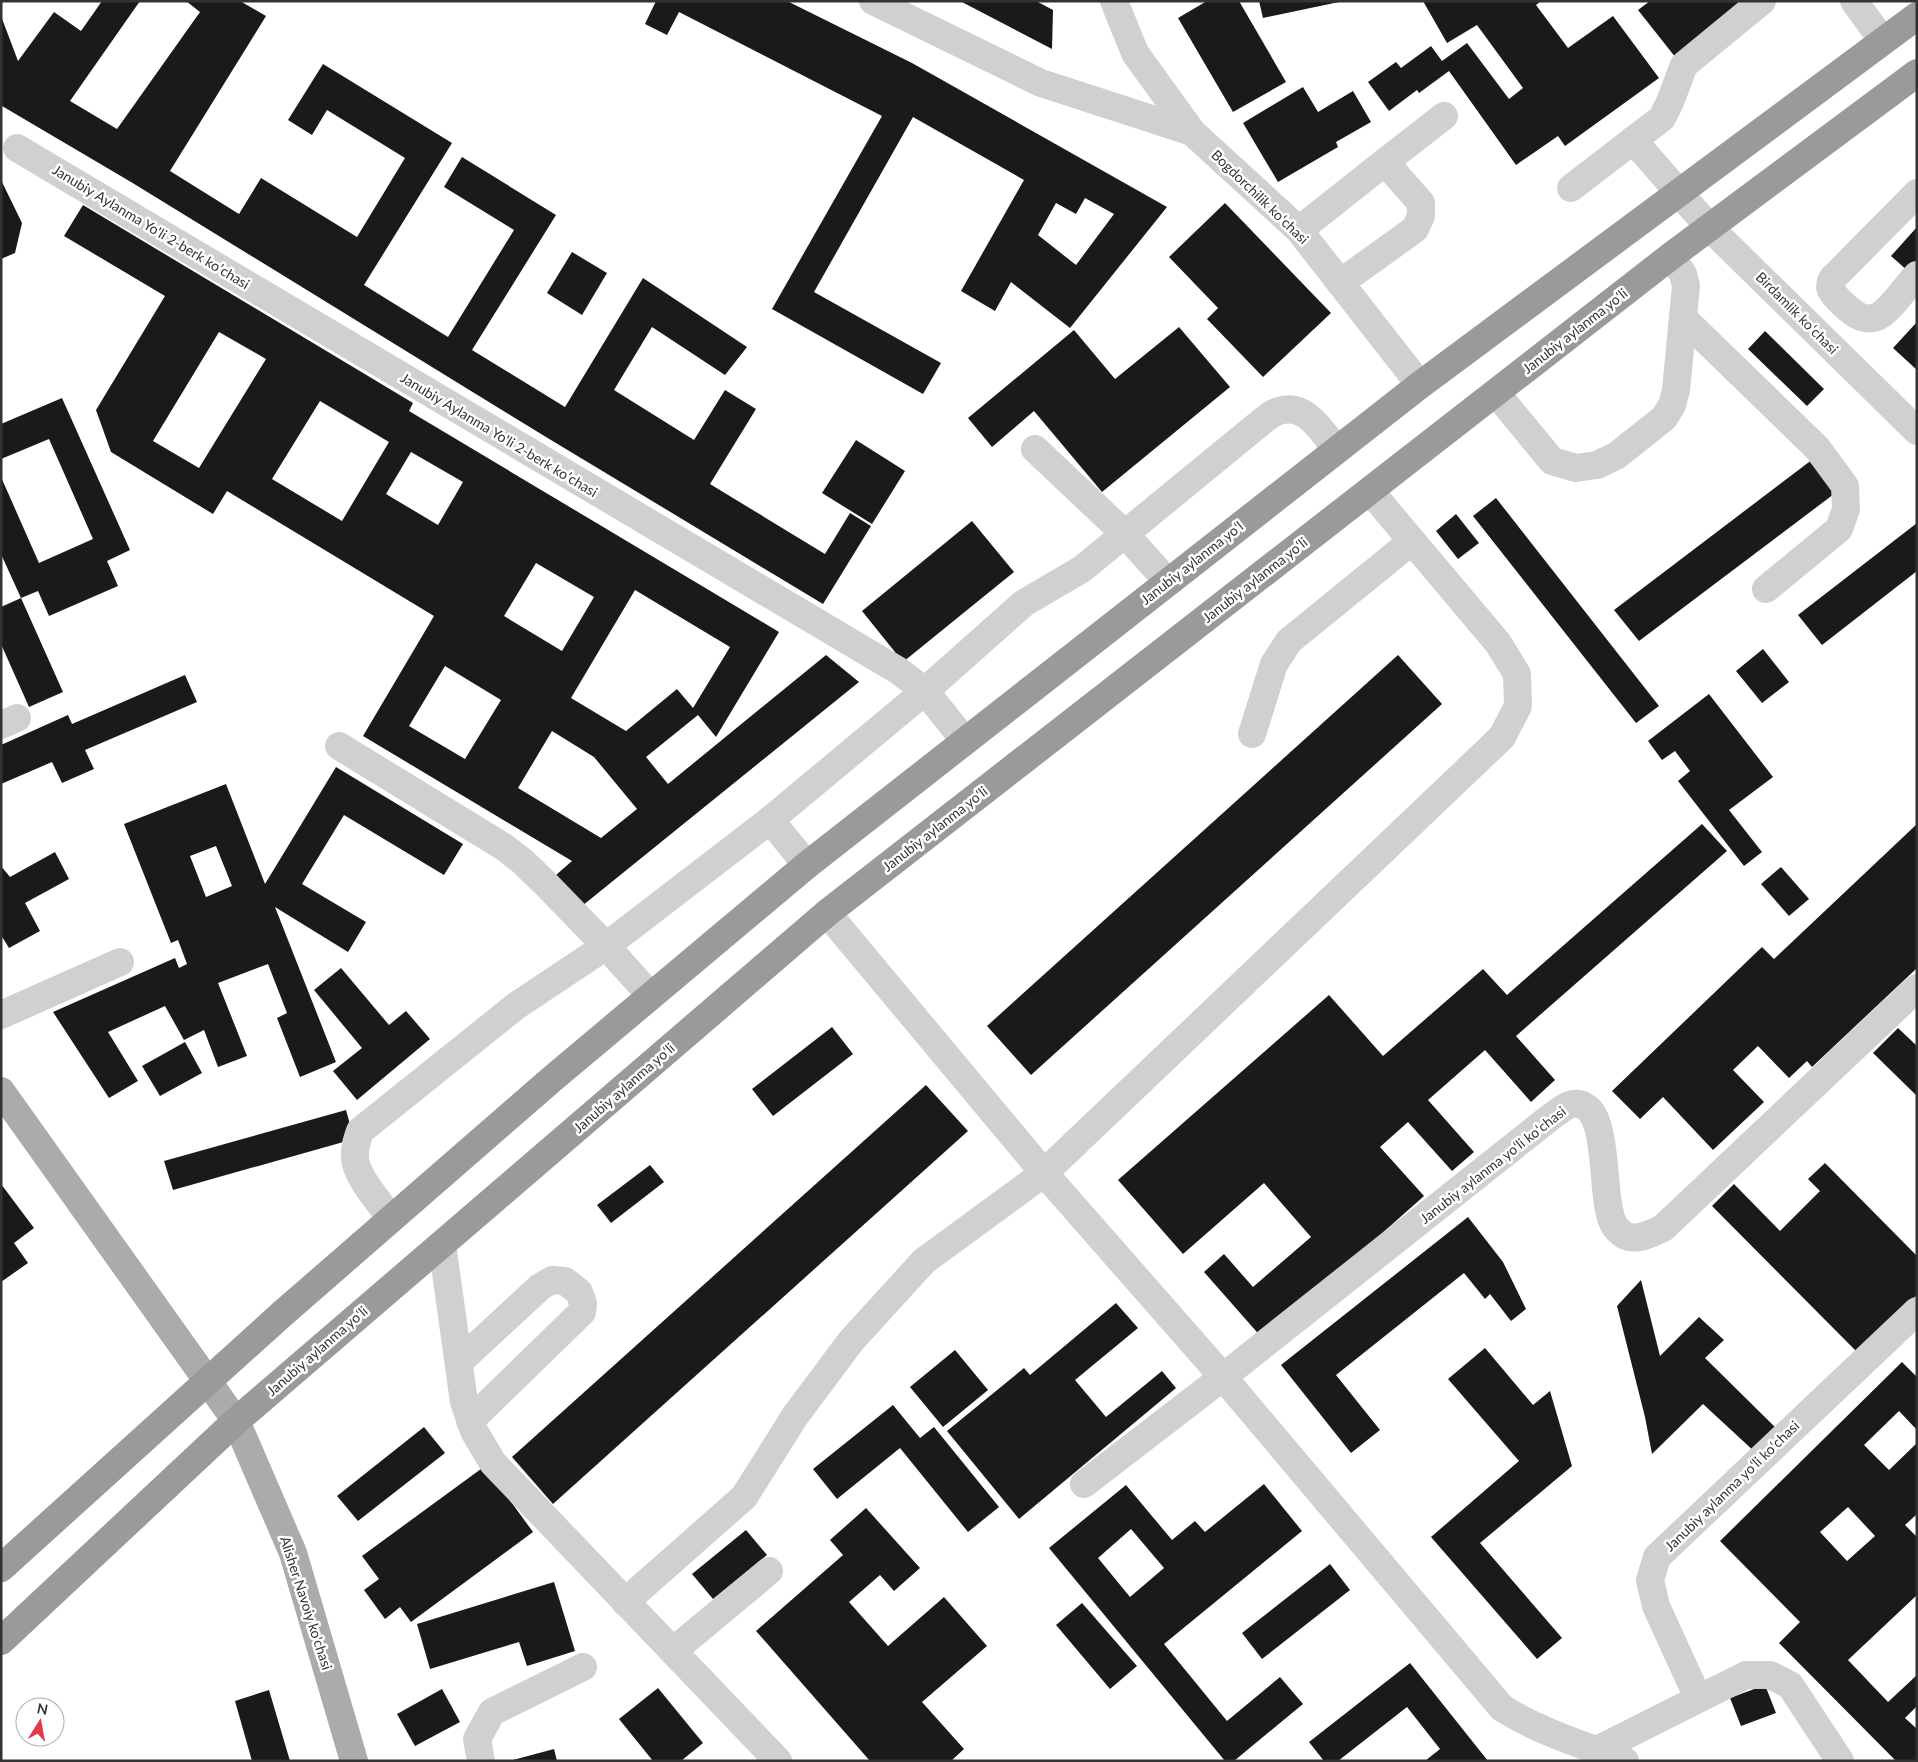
<svg xmlns="http://www.w3.org/2000/svg" width="1918" height="1762" font-family="Lato,sans-serif">
<rect width="100%" height="100%" fill="#fff"/>
<g fill="#1a1a1a" fill-rule="evenodd">
<path d="M102,1h38l-70,100 47,28 83,-117 -14,-11h54l26,15 -96,155 69,43 22,-36 96,59 48,-79 -78,-48 -15,25 -24,-15 35,-56 129,79 -88,142 84,52 66,-107 -70,-43 18,-30 94,58 -84,135 93,57 78,-129 104,69 -22,28 -73,-48 -38,63 80,50 31,-50 31,19 -46,75 115,70 25,-41 21,13 -48,78 -277,-167 -415,-255 -129,-76 -1,-90 17,45 36,-49 27,19z"/>
<path d="M656,1h131l125,62 255,144 -97,121 -59,-46 -16,29 -34,-20 63,-111 -111,-63 -99,175 127,71 -18,31 -151,-85 110,-193 -203,-104 -12,23 -22,-11zM1085,198l29,16 -38,51 -38,-30 18,-32 20,11z"/>
<path d="M960,1h76l17,9 -1,39z"/>
<path d="M1207,1h32l47,81 -53,30 -55,-94z"/>
<path d="M1259,1h80v1l-76,16z"/>
<path d="M1423,1h118l-5,4 32,43 45,-32 46,62 -94,68 -7,-10 -42,29 -67,-94 -30,22 -2,-3 -28,21 -21,-29 28,-20 5,6 30,-22 11,15 25,-18 42,56 14,-11 -46,-63 -30,18z"/>
<path d="M1650,1h97l-71,57 -38,-48z"/>
<path d="M1303,87l15,25 35,-21 18,31 -35,20 2,5 -60,35 -35,-59z"/>
<path d="M1,180l21,43 -7,30 -14,6z"/>
<path d="M1225,203l106,110 -68,64 -56,-58 11,-11 -49,-51z"/>
<path d="M83,205l330,198 -4,8 370,221 -63,105 -18,-22 -52,42 22,27 158,-129 33,27 -277,224 -26,-31 16,-14 -209,-125 71,-120 -207,-125 -14,23 -102,-62 -15,-42 69,-114 -101,-60zM219,332l47,27 -67,109 -46,-27zM320,401l69,41 -47,79 -70,-42zM411,452l52,30 -25,43 -52,-31zM536,563l58,34 -32,54 -58,-35zM635,590l95,57 -37,61 -16,-19 -51,42 -55,-33zM445,666l56,34 -36,59 -56,-33zM552,731l42,26 43,52 -36,29 -83,-50z"/>
<path d="M1917,227v35l-8,10 -18,-16z"/>
<path d="M572,252l35,21 -25,42 -35,-22z"/>
<path d="M1917,322v48l-24,-22z"/>
<path d="M1179,327l51,60 -128,105 -68,-81 -42,36 -24,-29 106,-88 41,49z"/>
<path d="M1765,331l59,58 -17,17 -59,-57z"/>
<path d="M62,398l68,152 -23,11 11,25 -69,30 -11,-25 -17,7 -20,-44v-77l38,86 54,-24 -44,-100 -48,20v-35z"/>
<path d="M856,440l49,31 -33,53 -50,-31z"/>
<path d="M1813,459l25,32 -199,150 -25,-31z"/>
<path d="M1496,498l163,208 -23,17 -163,-207z"/>
<path d="M1456,514l23,29 -21,16 -22,-28z"/>
<path d="M972,521l42,51 -111,90 -41,-51z"/>
<path d="M1917,523v48l-95,74 -24,-30z"/>
<path d="M21,598l42,94 -34,15 -28,-63v-37z"/>
<path d="M1763,649l26,33 -27,21 -26,-32z"/>
<path d="M1398,655l44,49 -411,371 -44,-49z"/>
<path d="M185,675l12,27 -112,48 9,19 -32,14 -10,-21 -51,22v-39l67,-30 4,9z"/>
<path d="M1709,694l64,83 -44,33 33,42 -18,14 -66,-85 12,-10 -15,-20 -13,9 -14,-19z"/>
<path d="M336,767l127,77 -19,31 -100,-60 -42,69 64,38 -18,30 -73,-45 61,155 -36,15 -23,-59 10,-5 -19,-49 -50,19 29,73 -29,11 -14,-37 -20,10 -19,-34 -57,26 30,49 -29,17 -56,-86 122,-54 4,10 8,-4 -9,-24 -7,3 -47,-119 102,-40 39,100zM216,846l16,40 -26,11 -16,-41z"/>
<path d="M1702,824l25,27 -211,185 39,44 -24,22 -46,-52 -57,50 46,52 -22,19 -44,-49 -28,25 44,49 -161,143 -59,-67 20,-18 29,33 58,-50 -47,-54 -81,71 -65,-74 211,-185 54,61 100,-87 24,26z"/>
<path d="M1917,824v144l-105,99 -5,-6 -18,17 -31,-32 -25,24 31,32 -51,48 -50,-53 -23,22 -28,-28 150,-144 12,12z"/>
<path d="M55,852l14,27 -44,24 15,28 -31,17 -8,-13v-69l9,11z"/>
<path d="M1781,867l28,32 -20,17 -28,-32z"/>
<path d="M341,968l48,57 17,-14 24,28 -73,61 -24,-29 29,-23 -48,-58z"/>
<path d="M832,1027l21,27 -80,62 -21,-27z"/>
<path d="M1898,1028l19,18v50l-44,-43z"/>
<path d="M185,1042l17,31 -42,23 -18,-30z"/>
<path d="M926,1085l42,46 -415,373 -41,-47z"/>
<path d="M346,1110l8,29 -181,51 -9,-29z"/>
<path d="M1825,1163l92,93v39l-59,58 -146,-147 22,-22 46,47 40,-40 -12,-12z"/>
<path d="M650,1165l14,17 -53,41 -14,-18z"/>
<path d="M1,1184l33,44 -20,15 14,20 -27,19z"/>
<path d="M1468,1217l35,45 23,47 -15,12 -21,-27 -5,5 -21,-26 -128,102 44,55 -29,23 -70,-88z"/>
<path d="M1641,1280l19,76 39,-39 25,23 -19,18 73,72 -22,23 -53,-49 -51,50 -7,-37 -28,-111z"/>
<path d="M1116,1303l22,25 -63,52 31,37 56,-46 14,17 -157,131 -72,-88 77,-63 6,7z"/>
<path d="M1485,1348l48,57 17,-14 22,75 -92,77 82,95 -25,21 -106,-122 88,-76 -71,-82z"/>
<path d="M955,1350l33,40 -45,37 -33,-40z"/>
<path d="M1902,1362l15,15v53l-18,-19 -35,34 25,25 28,-27v71l-12,11 12,12v58l-69,65 40,42 29,-27v31l-12,12 12,11v32h-21l-117,-118 21,-21 -80,-81zM1848,1507l27,29 -28,25 -27,-29z"/>
<path d="M893,1405l27,33 14,-11 65,80 -31,25 -68,-84 -63,51 -24,-30z"/>
<path d="M424,1427l21,26 -87,68 -21,-25z"/>
<path d="M485,1466l48,66 -122,90 -11,-15 -15,12 -21,-29 15,-11 -17,-23z"/>
<path d="M1264,1484l38,47 -138,113 63,77 53,-44 23,27 -69,57h-9l-176,-213 77,-63 46,55 23,-19 10,11zM1131,1529l33,39 -34,29 -32,-39z"/>
<path d="M866,1508l54,60 -26,23 -14,-16 -31,27 39,44 56,-49 43,49 -65,56 42,47 -13,12h-81l-114,-130 87,-76 -13,-15z"/>
<path d="M746,1530l21,25 -54,44 -21,-25z"/>
<path d="M1330,1564l20,26 -88,69 -20,-26z"/>
<path d="M554,1582l21,69 -48,15 -8,-24 -89,27 -13,-45z"/>
<path d="M1082,1603l55,63 -27,23 -54,-64z"/>
<path d="M1410,1663l78,98h-63l15,-12 -33,-42 -69,54h-14l-15,-19z"/>
<path d="M1765,1685l11,28 -35,13 -11,-28z"/>
<path d="M658,1688l45,55 -22,18h-28l-34,-42z"/>
<path d="M442,1689l18,33 -45,24 -18,-32z"/>
<path d="M269,1690l21,71h-38l-17,-60z"/>
<path d="M554,1749l3,12h-44v-1z"/>
</g>
<g fill="none" stroke-linecap="round" stroke-linejoin="round">
<g stroke="#d0d0d0" stroke-width="28">
<path d="M873,1l168,82 151,49"/>
<path d="M1114,1l21,52 57,79 107,98 121,155"/>
<path d="M1854,1l29,40"/>
<path d="M1633,140l76,87 208,204"/>
<path d="M17,148l882,523 26,20 40,50"/>
<path d="M1385,162l59,-46"/>
<path d="M1571,188l91,-70 8,-16 14,-37 78,-64"/>
<path d="M1917,193l-80,81c-4,3 -7,7 -7,13 0,7 22,26 29,29 5,3 13,3 18,1 14,-7 29,-31 40,-42"/>
<path d="M1299,230l86,-68 36,41v13l-6,13 -75,54"/>
<path d="M1683,318l134,130 28,38 1,23 -7,20 -73,60"/>
<path d="M1496,393l56,68 24,7 21,-3 19,-9 48,-38 8,-13 4,-15 10,-104 -3,-12 -12,-18"/>
<path d="M1035,449l90,85 43,48"/>
<path d="M1,725l16,-7"/>
<path d="M1252,734l22,-70 15,-23 123,-100"/>
<path d="M339,746l165,101 18,14 22,21 62,64 45,50"/>
<path d="M770,820l37,45"/>
<path d="M827,913l217,260 179,204 279,331c38,24 81,37 123,53"/>
<path d="M1,1015l119,-53"/>
<path d="M391,1219c-11,-17 -35,-42 -36,-61 -1,-10 2,-18 5,-27l156,-125 90,-60 164,-126 155,-129 99,-88 58,-34 183,-150c4,-3 9,-7 14,-8 27,-9 43,21 58,39"/>
<path d="M442,1244l22,158 10,29 19,32 285,298"/>
<path d="M459,1362l81,-75 12,-7 13,1 14,11 4,11 -1,9 -112,109"/>
<path d="M1084,1484l139,-107 329,-261c5,-3 14,-11 20,-12 44,-6 24,104 45,125 2,2 7,6 9,7 12,5 26,-3 37,-8l254,-240"/>
<path d="M625,1602l119,-105 51,-81 56,-75 73,-80 120,-88 458,-436 16,-31 -1,-32 -19,-31 -128,-152"/>
<path d="M673,1651l96,-80"/>
<path d="M1698,1698l-42,-92 -6,-26 7,-23 260,-246"/>
<path d="M1597,1750l149,-75h24l20,10 50,76"/>
<path d="M481,1761l-4,-22 15,-27 91,-45"/>
</g>
<path stroke="#ababab" stroke-width="28" d="M1,1091l235,330 57,132 61,208"/>
<g stroke="#9a9a9a" stroke-width="28">
<path d="M1,1568l281,-254 270,-235 255,-214 613,-480 497,-369"/>
<path d="M1,1641l235,-220 591,-508 844,-657 246,-183"/>
</g>
</g>
<g text-anchor="middle" stroke-width="5" stroke-linejoin="round" paint-order="stroke">
<g font-size="14" fill="#333" stroke="#fff">
<text transform="translate(1260 197) rotate(44)" y="5">Bogdorchilik koʻchasi</text>
<text transform="translate(151 227) rotate(31)" y="5">Janubiy Аylanma Yo'li 2-berk koʼchasi</text>
<text transform="translate(1797 313) rotate(45)" y="5">Birdamlik koʻchasi</text>
<text transform="translate(1575 331) rotate(-38)" y="5">Janubiy aylanma yoʻli</text>
<text transform="translate(499 435) rotate(31)" y="5">Janubiy Аylanma Yo'li 2-berk koʼchasi</text>
<text transform="translate(1192 563) rotate(-38)" y="5">Janubiy aylanma yoʻl</text>
<text transform="translate(1255 580) rotate(-38)" y="5">Janubiy aylanma yoʻli</text>
<text transform="translate(935 829) rotate(-38)" y="5">Janubiy aylanma yoʻli</text>
<text transform="translate(624 1088) rotate(-41)" y="5">Janubiy aylanma yoʻli</text>
<text transform="translate(1493 1165) rotate(-38)" y="5">Janubiy aylanma yoʻli koʻchasi</text>
<text transform="translate(317 1351) rotate(-41)" y="5">Janubiy aylanma yoʻli</text>
<text transform="translate(1732 1486) rotate(-44)" y="5">Janubiy aylanma yoʻli koʻchasi</text>
<text transform="translate(306 1603) rotate(72)" y="5">Alisher Navoiy ko'chasi</text>
</g>
</g>
<rect width="1918" height="1762" fill="none" stroke="#333333" stroke-width="5"/>
<g transform="translate(40 1722) rotate(11)"><circle r="24" fill="#ffffff" stroke="#adadad"/>
<path d="M0-4L9 19L0 12L-9 19Z" fill="#e63946"/>
<text y="-8" font-size="14" font-weight="bold" text-anchor="middle" fill="#333333">N</text>
</g>
</svg>
